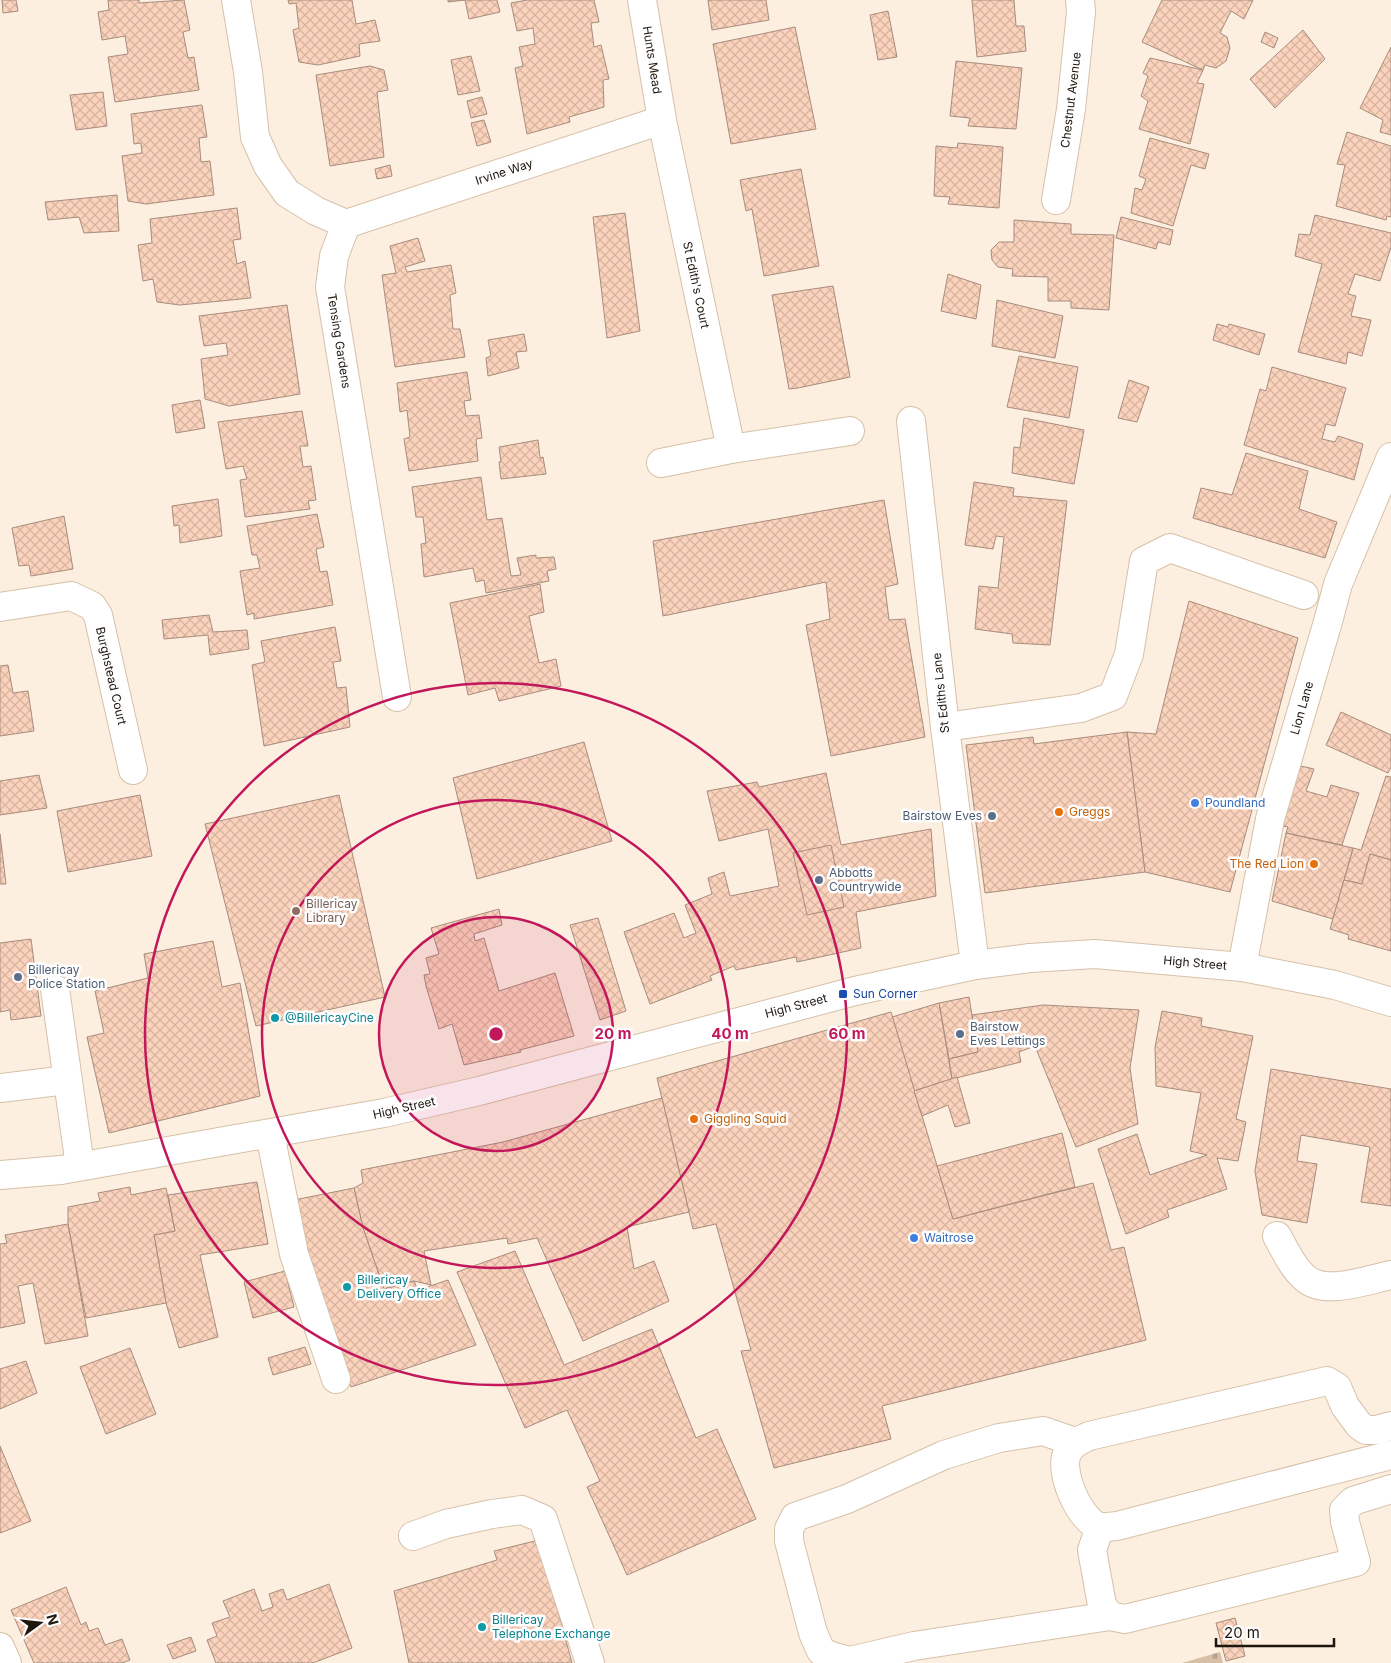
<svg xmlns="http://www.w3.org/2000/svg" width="1391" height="1663" font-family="Inter,sans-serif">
<defs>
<pattern id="cemetery-stones" width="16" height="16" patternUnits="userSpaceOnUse" patternTransform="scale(1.25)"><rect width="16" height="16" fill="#d7c0a6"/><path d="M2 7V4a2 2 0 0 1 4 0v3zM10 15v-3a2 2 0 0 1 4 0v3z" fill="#b8a48e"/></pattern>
<pattern id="building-cross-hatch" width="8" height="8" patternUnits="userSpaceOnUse" patternTransform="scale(1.25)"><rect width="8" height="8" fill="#fbd2bc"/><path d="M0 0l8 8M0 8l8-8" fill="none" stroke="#d7b4a0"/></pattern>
</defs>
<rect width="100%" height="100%" fill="#fcefe0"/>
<path fill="url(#cemetery-stones)" d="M1220,1652l3,11h-41z"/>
<g fill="url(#building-cross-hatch)" stroke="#a88c7c">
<path d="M2,0h14l2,11 -15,2z"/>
<path d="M108,0h31v3l45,-3 6,30 -7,2 5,26 6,-1 5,33 -84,12 -7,-45 20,-3 -3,-18 -23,4 -4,-28 11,-2z"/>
<path d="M288,0h64l4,24 19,-4 5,21 -21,3 1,12 -42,9 -19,-3 -6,-32 6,-2 -3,-25 -7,1z"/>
<path d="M448,0h49l3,12 -31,7 -4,-19 -17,2z"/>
<path d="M527,0h67l5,22 -8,1 3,24 7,-2 8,34 -6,1 1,27 -35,10 1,5 -43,12 -12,-66 8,-2 -4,-19 16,-3 -2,-16 -16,3 -6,-28z"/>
<path d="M708,0h58l3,20 -57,10z"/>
<path d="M972,0h42l2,26h8l2,25 -49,6z"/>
<path d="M1162,0h91l-9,19 -13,-8 -11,22 7,4 3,11 -4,13 -10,7 -11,-3 -2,5 -61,-28z"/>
<path d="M888,11l9,46 -19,3 -8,-45z"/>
<path d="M795,27l21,102 -85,15 -18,-100z"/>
<path d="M1303,30l22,29 -50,49 -25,-29z"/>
<path d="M1265,32l13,6 -4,10 -13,-6z"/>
<path d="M1391,47v88l-11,-3 3,-12 -23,-12z"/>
<path d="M471,56l9,35 -22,4 -7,-35z"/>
<path d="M1150,58l53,12 -6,13 7,1 -14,60 -51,-15 9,-28 -7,-5 7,-20 -5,-3z"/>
<path d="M956,61l66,7 -6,61 -48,-3 2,-8 -20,-2z"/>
<path d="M370,66l14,4 4,20 -11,2 7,65 -54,9 -14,-91z"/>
<path d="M103,92l4,34 -31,4 -6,-35z"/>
<path d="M482,97l5,17 -16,4 -4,-17z"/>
<path d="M202,105l5,32 -8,1 2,24 9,-1 4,34 -68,9 -18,-3 -6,-45 20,-3 -1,-10 -7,1 -3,-30z"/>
<path d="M484,120l7,22 -14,4 -6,-23z"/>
<path d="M1347,132l44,14v71l-4,-1 -1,4 -50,-14 9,-41 -8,-1z"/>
<path d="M1150,138l59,16 -4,15 -14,-4 -18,61 -42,-13 4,-25 7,2 4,-11 -7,-3z"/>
<path d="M958,143l45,4 -4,61 -51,-4 2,-7 -16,-1 2,-50 21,2z"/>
<path d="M390,165l2,11 -15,3 -2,-10z"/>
<path d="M801,169l18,97 -55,10 -12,-67 -6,2 -6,-31z"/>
<path d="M117,195l2,36 -35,2 -5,-16 -31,3 -3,-18z"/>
<path d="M237,208l4,31 -8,1 4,24 8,-3 6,37 -71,7 -23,-3 -4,-23 -10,2 -5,-36 14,-2 -2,-24z"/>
<path d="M625,213l15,118 -33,7 -14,-121z"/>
<path d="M1315,215l76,18v14l-11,34 -25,-7 -7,20 8,2 -5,20 20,4 -9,36 -14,-4 -2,12 -48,-12 24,-88 -27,-8 4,-22 11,1z"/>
<path d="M1121,217l52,13 -3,15 -12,-3 -2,7 -40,-11z"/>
<path d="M1014,220l57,4v10l43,1 -5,75 -38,-2v-7h-23v-24l-36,-1 1,-7 -15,-2 -6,-7 -1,-10 8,-8h15z"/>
<path d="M418,238l7,23 -20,6 2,5 44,-7 5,28 -6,2 3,34h7l5,28 -70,10 -13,-92 14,-2 -6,-27z"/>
<path d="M948,274l33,11 -5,34 -35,-8z"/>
<path d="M833,286l17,91 -52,11 -9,1 -17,-94z"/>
<path d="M997,300l66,16 -8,42 -63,-12z"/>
<path d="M287,305l13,89 -71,12 -24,-7 -4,-40 27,-4 -2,-12 -22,3 -5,-30z"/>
<path d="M1217,324l11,3 1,-3 36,10 -6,21 -46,-15z"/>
<path d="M524,334l3,17 -11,1 3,16 -31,8 -2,-18 5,-2 -3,-16z"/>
<path d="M1019,356l59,11 -9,51 -62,-11z"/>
<path d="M1272,367l74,21 -11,38 -9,-2 -4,15 13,3 3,-6 25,8 -9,36 -110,-35 16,-56 6,2z"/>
<path d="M467,372l4,28 -7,1 2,15 13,-1 3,23 -6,1 2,22 -69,10 -5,-32 6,-2 -3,-27 -7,2 -3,-29z"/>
<path d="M1129,380l20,7 -12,35 -19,-4z"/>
<path d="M200,400l5,28 -29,5 -4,-28z"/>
<path d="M302,411l6,35h-8l3,21 8,-1 5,34 -8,1 2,8 -65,8 -5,-37 7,-1 -4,-13 -17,3 -8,-47z"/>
<path d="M1024,418l60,12 -10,54 -62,-11 2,-26 6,1z"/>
<path d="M538,440l2,18 3,-1 3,17 -45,5 -2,-17h2l-2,-15z"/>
<path d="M1246,453l62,18 -9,38 38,13 -12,36 -132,-40 8,-30 31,7z"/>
<path d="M481,477l6,43 15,-2 9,58 10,-1 -4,-17 19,-3v3l18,-1 2,12 -9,2 2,10 -63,12 -2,-13 -8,2 -3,-14 -49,9 -3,-33 5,-1 -3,-26h-7l-4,-30z"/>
<path d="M974,482l40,6 -1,8 54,5 -17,144 -37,-2 -1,-9 -37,-5 4,-43 19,2 6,-51 -8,-1 -3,13 -28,-4z"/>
<path d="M218,499l4,37 -42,7 -1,-18 -5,1 -2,-20z"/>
<path d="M884,500l14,84 -13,3 4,33 16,-1 20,118 -94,19 -25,-131 24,-6 -4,-37 -163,34 -10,-75z"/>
<path d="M317,514l7,33 -8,2 4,23 7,-1 6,34 -79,14v-6l-7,2 -7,-44 20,-3 -3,-13h-5l-5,-29z"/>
<path d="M64,516l9,53 -42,7 -2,-11 -10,1 -7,-38z"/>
<path d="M540,584l4,28 -15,4 10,47 17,-4 5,27 -62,15 -4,-13 -27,7 -18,-92z"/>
<path d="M1189,601l109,37 -68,254 -85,-20 -18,-140 29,2z"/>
<path d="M209,615l4,17 34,-2 2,19 -39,6 -2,-20 -44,4 -2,-19z"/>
<path d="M335,627l6,34 -8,1 4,26 9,-1 4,40 -86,19 -12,-81 13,-3 -4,-21z"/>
<path d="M8,665l5,28 15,-2 6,40 -34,5v-70z"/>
<path d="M1341,712l50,23v32l-3,6 -62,-28z"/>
<path d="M1127,732l18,140 -160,21 -19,-148 67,-8 1,7z"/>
<path d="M584,742l28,99 -135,38 -24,-101z"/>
<path d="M1292,764l22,5 -8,22 21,6 4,-12 28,8 -17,52 -56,-12 2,-6 -12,-2z"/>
<path d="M826,773l15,72 90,-16 5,67 -80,16 5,36 -64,14 -1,-5 -60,13 -2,-4 -24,10 2,4 -62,24 -26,-72 50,-19 10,25 12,-5 -11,-28 27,-11 -4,-16 16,-6 6,24 49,-10 -11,-57 -49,12 -12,-50 50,-9 2,5z"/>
<path d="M39,775l8,33 -47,7v-34z"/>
<path d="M1386,776l5,1v83l-21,-6 -8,30 -18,-4 9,-32 8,2z"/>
<path d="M140,795l12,61 -84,16 -11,-61z"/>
<path d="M339,795l46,202 -129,29 -51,-202z"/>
<path d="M1286,833l67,15 -20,71 -61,-18z"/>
<path d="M0,834l6,50h-6z"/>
<path d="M831,845l13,62 -37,8 -14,-62z"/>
<path d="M1370,854l21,6v91l-43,-12 1,-4 -19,-6 14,-49 18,4z"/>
<path d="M499,909l3,16 -28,9 1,7 9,-3 15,53 56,-18 19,63 -54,14 1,2 -57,13 -12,-41 -13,5 -13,-43 -2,-11 6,-1 -4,-16 13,-4 -8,-26z"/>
<path d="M598,918l28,93 -26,9 -30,-95z"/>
<path d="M31,939l10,77 -30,4 -1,-10 -10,2v-69z"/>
<path d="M213,941l9,46 18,-4 20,113 -151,37 -22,-96 17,-4 -9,-42 53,-13 -4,-24z"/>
<path d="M969,997l9,55 -29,7 -10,-56z"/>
<path d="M939,1003l13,76 -38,12 -22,-74z"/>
<path d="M1043,1005l96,5 -9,58 8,56 -62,23 -41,-101 -16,6 2,10 -69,17 -3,-20 29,-7 -6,-37z"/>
<path d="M1162,1011l40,7 -1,8 52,10 -17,83 10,3 -8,39 -21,-3 10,31 -60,21 2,7 -43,17 -28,-85 39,-15 13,41 57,-20 -17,-4 11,-58 -45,-7 -1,-39z"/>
<path d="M891,1012l62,207 140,-36 18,67 13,-3 22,93 -264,66 9,33 -117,29 -33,-117 10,-1 -35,-126 -23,5 -36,-151z"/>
<path d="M1271,1069l120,20v117l-30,-4 9,-55 -69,-12 -4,26 20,3 -10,59 -45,-8 -7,-44z"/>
<path d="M957,1077l13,46 -15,4 -7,-22 -26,11 -8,-25z"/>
<path d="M662,1098l27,114 -62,15 7,42 20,-8 15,40 -86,40 -46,-103 -29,6 -1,-6 -83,13 7,34 -17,-4 -30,8 -21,-61 -9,-40 9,-5 -2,-13 142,-28z"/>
<path d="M1062,1133l13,54 -122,32 -16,-53z"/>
<path d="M257,1182l11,62 -68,11 18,82 -39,11 -13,-45 -12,-68 21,-4 -7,-36z"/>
<path d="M130,1187l1,8 35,-7 9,43 -21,4 12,68 -80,15 -18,-94v-17l32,-6 -2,-8z"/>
<path d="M354,1188l9,40 21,61 30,-8 4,9 30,-10 28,65 -125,42 -53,-133 -9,-53z"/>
<path d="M68,1224l20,112 -43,8 -12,-61 -15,3 7,37 -25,5v-84l7,-1 -2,-8z"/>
<path d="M515,1251l49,114 88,-36 44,109 21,-9 39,90 -129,56 -40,-88 13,-6 -33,-71 -42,18 -68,-156z"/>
<path d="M285,1271l9,36 -41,11 -9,-36z"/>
<path d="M305,1347l6,17 -38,11 -5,-17z"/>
<path d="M130,1348l26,66 -50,20 -26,-67z"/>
<path d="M26,1361l11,32 -37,16v-40z"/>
<path d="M0,1446l31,75 -31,12z"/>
<path d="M539,1540l33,123h-163l-15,-72 103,-31 -3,-9z"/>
<path d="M329,1584l23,64 -39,15h-97l-9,-23 10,-4 -5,-13 18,-6 -7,-16 31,-12 8,22 11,-4 -4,-13 14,-5 4,11z"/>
<path d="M66,1587l15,38 5,-3 3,9 9,-3 7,17 17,-6 8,21 -8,3h-88l-23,-53z"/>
<path d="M1235,1618l10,38 -19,5 -10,-38z"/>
<path d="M191,1637l5,14 -23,8 -6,-14z"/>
</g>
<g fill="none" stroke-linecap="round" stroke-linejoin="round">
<g stroke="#d6c1a8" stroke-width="30">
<g id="minor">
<path d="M236,0l12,72 7,65 13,29 19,27 29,18 30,13 -12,32 -4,31 67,410"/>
<path d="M642,0l20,120 69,329 119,-18"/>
<path d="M1056,200l15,-91 10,-97 -1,-12"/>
<path d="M346,224l316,-104"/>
<path d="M911,421l34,306 30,238"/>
<path d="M661,463l70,-14"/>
<path d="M0,607l71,-11 21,10 6,9 35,155"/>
<path d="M945,727l136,-19 32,-12 16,-42 15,-93 26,-13 134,47"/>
<path d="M1242,967l28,-148 59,-201 9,-34 53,-127"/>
<path d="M55,989l25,177"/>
<path d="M0,1088l67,-8"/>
<path d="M270,1134l24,120 42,125"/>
<path d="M1277,1236c8,14 15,31 28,42 20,18 62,2 86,-3"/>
<path d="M1391,1426l-15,4h-10l-7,-5 -14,-19 -8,-19 -10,-6 -238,55c-8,4 -17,7 -21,16 -11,17 12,71 33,75 5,1 11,-1 16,-1l274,-71"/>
<path d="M1075,1442l-32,-11 -44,7 -55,17 -97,44 -52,18 -6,12v12l24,92 8,18 10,5 19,5 64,-15 196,-30"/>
<path d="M1100,1527l-8,23 10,55 8,11 15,3 231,-57 -11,-40 -1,-12 9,-9 38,-12"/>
<path d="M413,1536l33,-12 46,-10 30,-4 21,9 47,144"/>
</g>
</g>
<g stroke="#d6c1a8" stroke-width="30">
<g id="major">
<path d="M0,1175l61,-5 323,-57 95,-22 376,-100 120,-26 55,-7 65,-4 147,13 93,18 56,17"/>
<path d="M0,1647l7,16"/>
</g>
</g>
<use href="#minor" stroke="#fff" stroke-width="28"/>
<use href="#major" stroke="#fff" stroke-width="28"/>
</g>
<circle cx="496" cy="1034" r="117" fill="#c2185b" fill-opacity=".12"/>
<g fill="none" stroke="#c2185b" stroke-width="2.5">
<circle cx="496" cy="1034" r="117"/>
<circle cx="496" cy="1034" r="234"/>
<circle cx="496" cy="1034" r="351"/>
</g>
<g fill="#3f7fe0" stroke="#fefefe" stroke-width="2">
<circle cx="1195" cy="803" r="5"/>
<circle cx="914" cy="1238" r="5"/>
</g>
<g fill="#e8710a" stroke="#fefefe" stroke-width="2">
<circle cx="1059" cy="812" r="5"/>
<circle cx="1314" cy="864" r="5"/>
<circle cx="694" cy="1119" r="5"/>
</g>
<g fill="#5c6f8a" stroke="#fefefe" stroke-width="2">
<circle cx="992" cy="816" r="5"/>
<circle cx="819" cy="880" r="5"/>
<circle cx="18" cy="977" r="5"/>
<circle cx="960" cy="1034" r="5"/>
</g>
<circle fill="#8d6e63" stroke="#fefefe" stroke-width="2" cx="296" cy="911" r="5"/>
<rect fill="#1a4fb4" stroke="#fefefe" stroke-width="2" x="838" y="989" width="10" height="10" rx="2.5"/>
<g fill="#0f9aa8" stroke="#fefefe" stroke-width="2">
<circle cx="275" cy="1018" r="5"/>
<circle cx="347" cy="1287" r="5"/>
<circle cx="482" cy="1627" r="5"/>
</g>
<g text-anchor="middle" stroke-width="5" stroke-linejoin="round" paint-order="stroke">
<g font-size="12" fill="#1e160e" stroke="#fefefe">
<text transform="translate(652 60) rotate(81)" y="4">Hunts Mead</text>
<text transform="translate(1071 100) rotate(-83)" y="4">Chestnut Avenue</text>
<text transform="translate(504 172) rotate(-18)" y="4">Irvine Way</text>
<text transform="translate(696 285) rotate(78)" y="4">St Edith's Court</text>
<text transform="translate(339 341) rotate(81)" y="4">Tensing Gardens</text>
<text transform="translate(111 676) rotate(77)" y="4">Burghstead Court</text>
<text transform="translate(941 693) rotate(-96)" y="4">St Ediths Lane</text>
<text transform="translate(1302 708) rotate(-74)" y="4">Lion Lane</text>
<text transform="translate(1195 963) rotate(5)" y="4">High Street</text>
<text transform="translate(796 1006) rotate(-15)" y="4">High Street</text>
<text transform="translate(404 1108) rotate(-13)" y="4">High Street</text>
</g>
<g font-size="12" fill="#366cbe" stroke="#fefefe" text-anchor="start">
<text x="1205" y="807">Poundland</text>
<text x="924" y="1242">Waitrose</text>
</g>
<g font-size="12" fill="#c56008" stroke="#fefefe" text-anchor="start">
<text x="1069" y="816">Greggs</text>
<text x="1304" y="868" text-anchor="end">The Red Lion</text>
<text x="704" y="1123">Giggling Squid</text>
</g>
<g font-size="12" fill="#4e5e75" stroke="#fefefe" text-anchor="start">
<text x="982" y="820" text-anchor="end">Bairstow Eves</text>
<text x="829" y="877">Abbotts<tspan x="829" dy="14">Countrywide</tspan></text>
<text x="28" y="974">Billericay<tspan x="28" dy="14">Police Station</tspan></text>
<text x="970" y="1031">Bairstow<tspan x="970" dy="14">Eves Lettings</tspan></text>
</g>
<g font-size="12" fill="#785e54" stroke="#fefefe" text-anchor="start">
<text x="306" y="908">Billericay<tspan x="306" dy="14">Library</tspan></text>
</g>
<g font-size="12" fill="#164399" stroke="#fefefe" text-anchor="start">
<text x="853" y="998">Sun Corner</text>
</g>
<g font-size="12" fill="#0d838f" stroke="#fefefe" text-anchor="start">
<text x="285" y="1022">@BillericayCine</text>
<text x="357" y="1284">Billericay<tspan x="357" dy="14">Delivery Office</tspan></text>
<text x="492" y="1624">Billericay<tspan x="492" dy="14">Telephone Exchange</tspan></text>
</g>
</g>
<circle cx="496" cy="1034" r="8" fill="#c2185b" stroke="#fefefe" stroke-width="2.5"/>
<g font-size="15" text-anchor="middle" font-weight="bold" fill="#c2185b" stroke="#fefefe" stroke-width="5" stroke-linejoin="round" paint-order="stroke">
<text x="613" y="1039">20 m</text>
<text x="730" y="1039">40 m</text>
<text x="847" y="1039">60 m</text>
</g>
<g transform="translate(40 1623) rotate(75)" stroke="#fefefe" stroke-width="4" paint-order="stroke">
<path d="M0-4L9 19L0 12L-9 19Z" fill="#1e160e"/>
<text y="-8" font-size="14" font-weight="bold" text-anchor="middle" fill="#1e160e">N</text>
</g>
<path d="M1216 1638v8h118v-8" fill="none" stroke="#1e160e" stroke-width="2.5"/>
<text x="1224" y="1638" font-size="15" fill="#1e160e" stroke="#fefefe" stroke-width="4" paint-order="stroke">20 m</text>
</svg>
